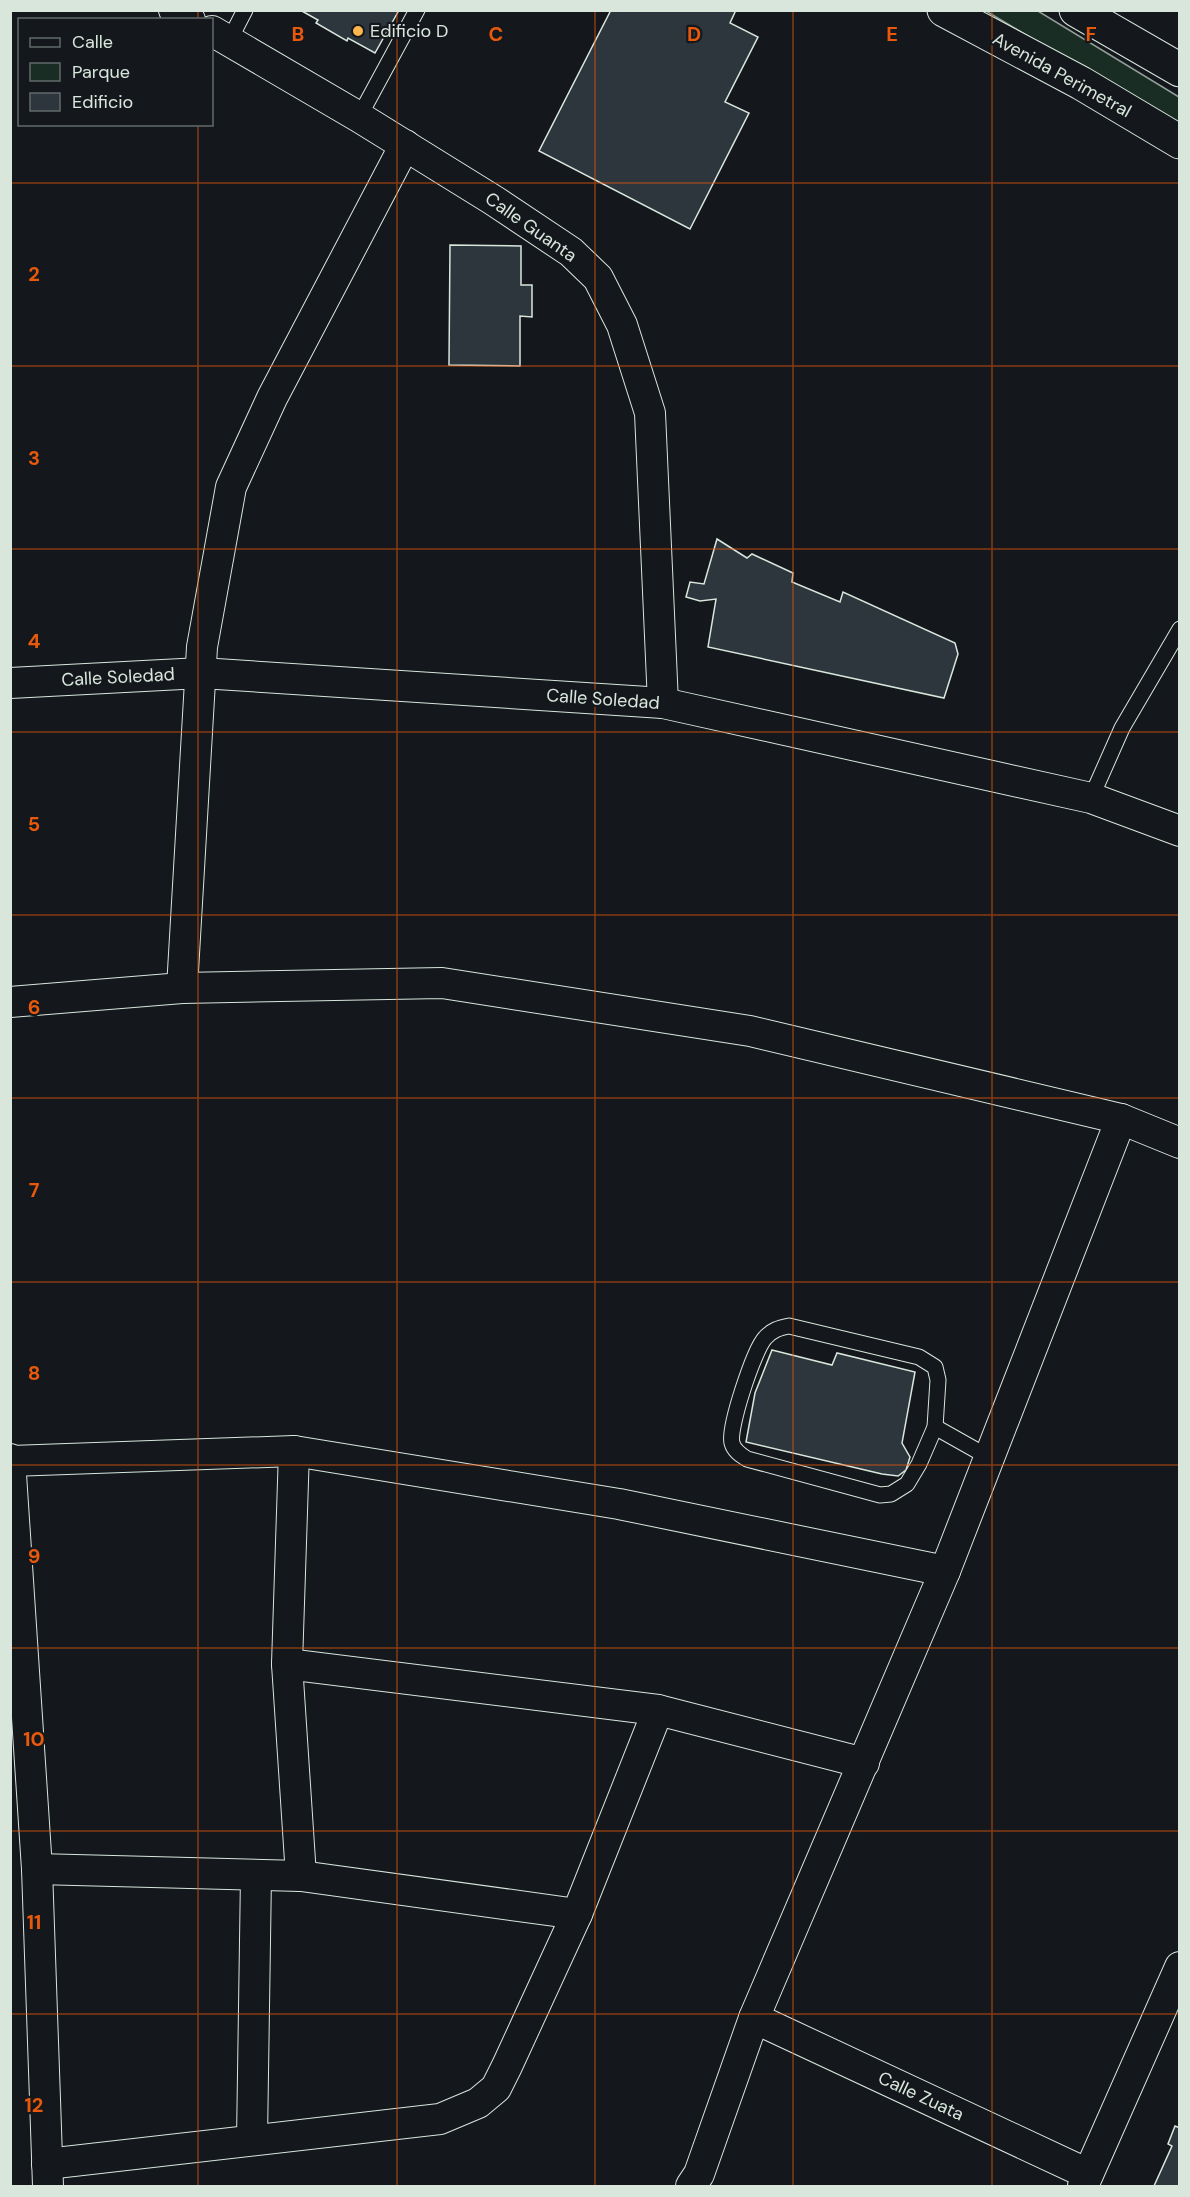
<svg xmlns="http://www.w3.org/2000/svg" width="1190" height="2197" font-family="'DM Sans',sans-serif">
<rect width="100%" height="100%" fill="#14181c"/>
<path fill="#1a2d24" stroke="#939e99" stroke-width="1.5" d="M986,11h52l141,86v29z"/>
<g fill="#2c363c" stroke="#d8e6dc" stroke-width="1.5">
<path d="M300,10h96l2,2 -23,41 -27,-15 -1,3 -31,-18 2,-3z"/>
<path d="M611,10h125l-6,13 28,14 -33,65 24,11 -59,116 -151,-78z"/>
<path d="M450,245l71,1v39h11v32l-12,-1v50l-71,-1z"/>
<path d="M717,539l30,19 5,-4 41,19 -1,9 48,20 3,-10 112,51 3,11 -14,44 -236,-51 8,-48 -16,2 -14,-4 4,-15 14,2z"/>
<path d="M772,1350l60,15 5,-12 78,19 -13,71 8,14 -4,13 -8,6 -16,-2 -136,-32 9,-49z"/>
<path d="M1175,2126l5,2v58h-26l18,-40 -4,-2z"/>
</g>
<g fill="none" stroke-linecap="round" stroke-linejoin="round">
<g stroke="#d8e6dc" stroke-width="17">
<g id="service">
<path d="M229,41l16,-31"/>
<path d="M359,117l58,-107"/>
<path d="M1091,798l31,-70 58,-99"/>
<path d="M789,1326l130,31 16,10 3,13 -3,47 -16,37 -12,20 -16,10 -11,1 -133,-36c-6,-4 -13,-8 -15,-16 -4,-15 22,-93 33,-105 7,-8 14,-10 24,-12z"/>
<path d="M935,1427l55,31"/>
</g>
</g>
<g stroke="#d8e6dc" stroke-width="32">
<g id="minor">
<path d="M174,10l16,10"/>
<path d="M212,31l147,86 134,83 78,52 27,26 24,47 28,88 13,290"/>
<path d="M10,683l191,-10 462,30 428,95 89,33"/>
<path d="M182,988l20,-341 29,-160 41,-89 133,-253"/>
<path d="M10,1002l172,-14 260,-5 308,48 371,88 59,24"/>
<path d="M294,1451l-7,213 14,212"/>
<path d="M10,1459l27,410 11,317"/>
<path d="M11,1461l283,-10 325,53 326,67"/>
<path d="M287,1664l371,46 206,53"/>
<path d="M37,1869l264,7 276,38"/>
<path d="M754,2018l334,156"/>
<path d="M252,2140l4,-265"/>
<path d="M47,2164l393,-45 38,-16 18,-15 11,-22 70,-152 81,-204"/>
<path d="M691,2186l8,-12 55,-156 191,-447 176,-452"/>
<path d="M1083,2186l97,-219"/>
</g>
</g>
<g stroke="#d8e6dc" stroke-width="35">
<g id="primary">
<path d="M944,10l137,73 99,59"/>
<path d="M1076,10l104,60"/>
</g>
</g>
<use href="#service" stroke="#14181c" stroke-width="15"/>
<use href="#minor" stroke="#14181c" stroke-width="30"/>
<use href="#primary" stroke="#14181c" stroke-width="33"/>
</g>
<path fill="none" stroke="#e8590c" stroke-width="1.5" stroke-opacity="0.55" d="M198,10v10M397,10v2176M595,10v2176M793,10v2176M992,10v2176M198,124v2062M10,183h1170M10,366h1170M10,549h1170M10,732h1170M10,915h1170M10,1098h1170M10,1282h1170M10,1465h1170M10,1648h1170M10,1831h1170M10,2014h1170"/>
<circle fill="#ffb74d" stroke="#14181c" stroke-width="2" cx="358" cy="31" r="6"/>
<g text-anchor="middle" stroke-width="4.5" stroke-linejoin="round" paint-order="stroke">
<g font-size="18" fill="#d8e6dc" stroke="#14181c" text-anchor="start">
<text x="370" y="37">Edificio D</text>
</g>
<g font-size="18" fill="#d8e6dc" stroke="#14181c">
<text transform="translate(1062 75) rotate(29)" y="6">Avenida Perimetral</text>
<text transform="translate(531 227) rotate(35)" y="6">Calle Guanta</text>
<text transform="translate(118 677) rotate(-3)" y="6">Calle Soledad</text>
<text transform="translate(603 699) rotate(4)" y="6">Calle Soledad</text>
<text transform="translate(921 2096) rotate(25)" y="6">Calle Zuata</text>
</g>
</g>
<g font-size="20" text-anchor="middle" font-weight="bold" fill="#e8590c" stroke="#14181c" stroke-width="4.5" stroke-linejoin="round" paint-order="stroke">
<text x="298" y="41">B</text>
<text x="496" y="41">C</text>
<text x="694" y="41">D</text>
<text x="892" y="41">E</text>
<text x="1091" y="41">F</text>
<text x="34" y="281">2</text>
<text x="34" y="465">3</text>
<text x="34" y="648">4</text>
<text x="34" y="831">5</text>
<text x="34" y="1014">6</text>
<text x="34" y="1197">7</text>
<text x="34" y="1380">8</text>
<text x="34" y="1563">9</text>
<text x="34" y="1746">10</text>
<text x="34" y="1929">11</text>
<text x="34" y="2112">12</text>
</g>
<rect width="1190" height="2197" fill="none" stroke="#d8e6dc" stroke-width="24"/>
<rect x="18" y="18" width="195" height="108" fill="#14181c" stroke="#626a69" stroke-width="1.5"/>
<rect x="30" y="38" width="30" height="9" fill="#14181c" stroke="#626a69" stroke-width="1.5"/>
<text x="72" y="48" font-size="18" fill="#d8e6dc">Calle</text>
<rect x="30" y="63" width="30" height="18" fill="#1a2d24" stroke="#626a69" stroke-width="1.5"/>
<text x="72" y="78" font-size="18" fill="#d8e6dc">Parque</text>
<rect x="30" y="93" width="30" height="18" fill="#2c363c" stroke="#626a69" stroke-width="1.5"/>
<text x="72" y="108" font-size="18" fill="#d8e6dc">Edificio</text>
</svg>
